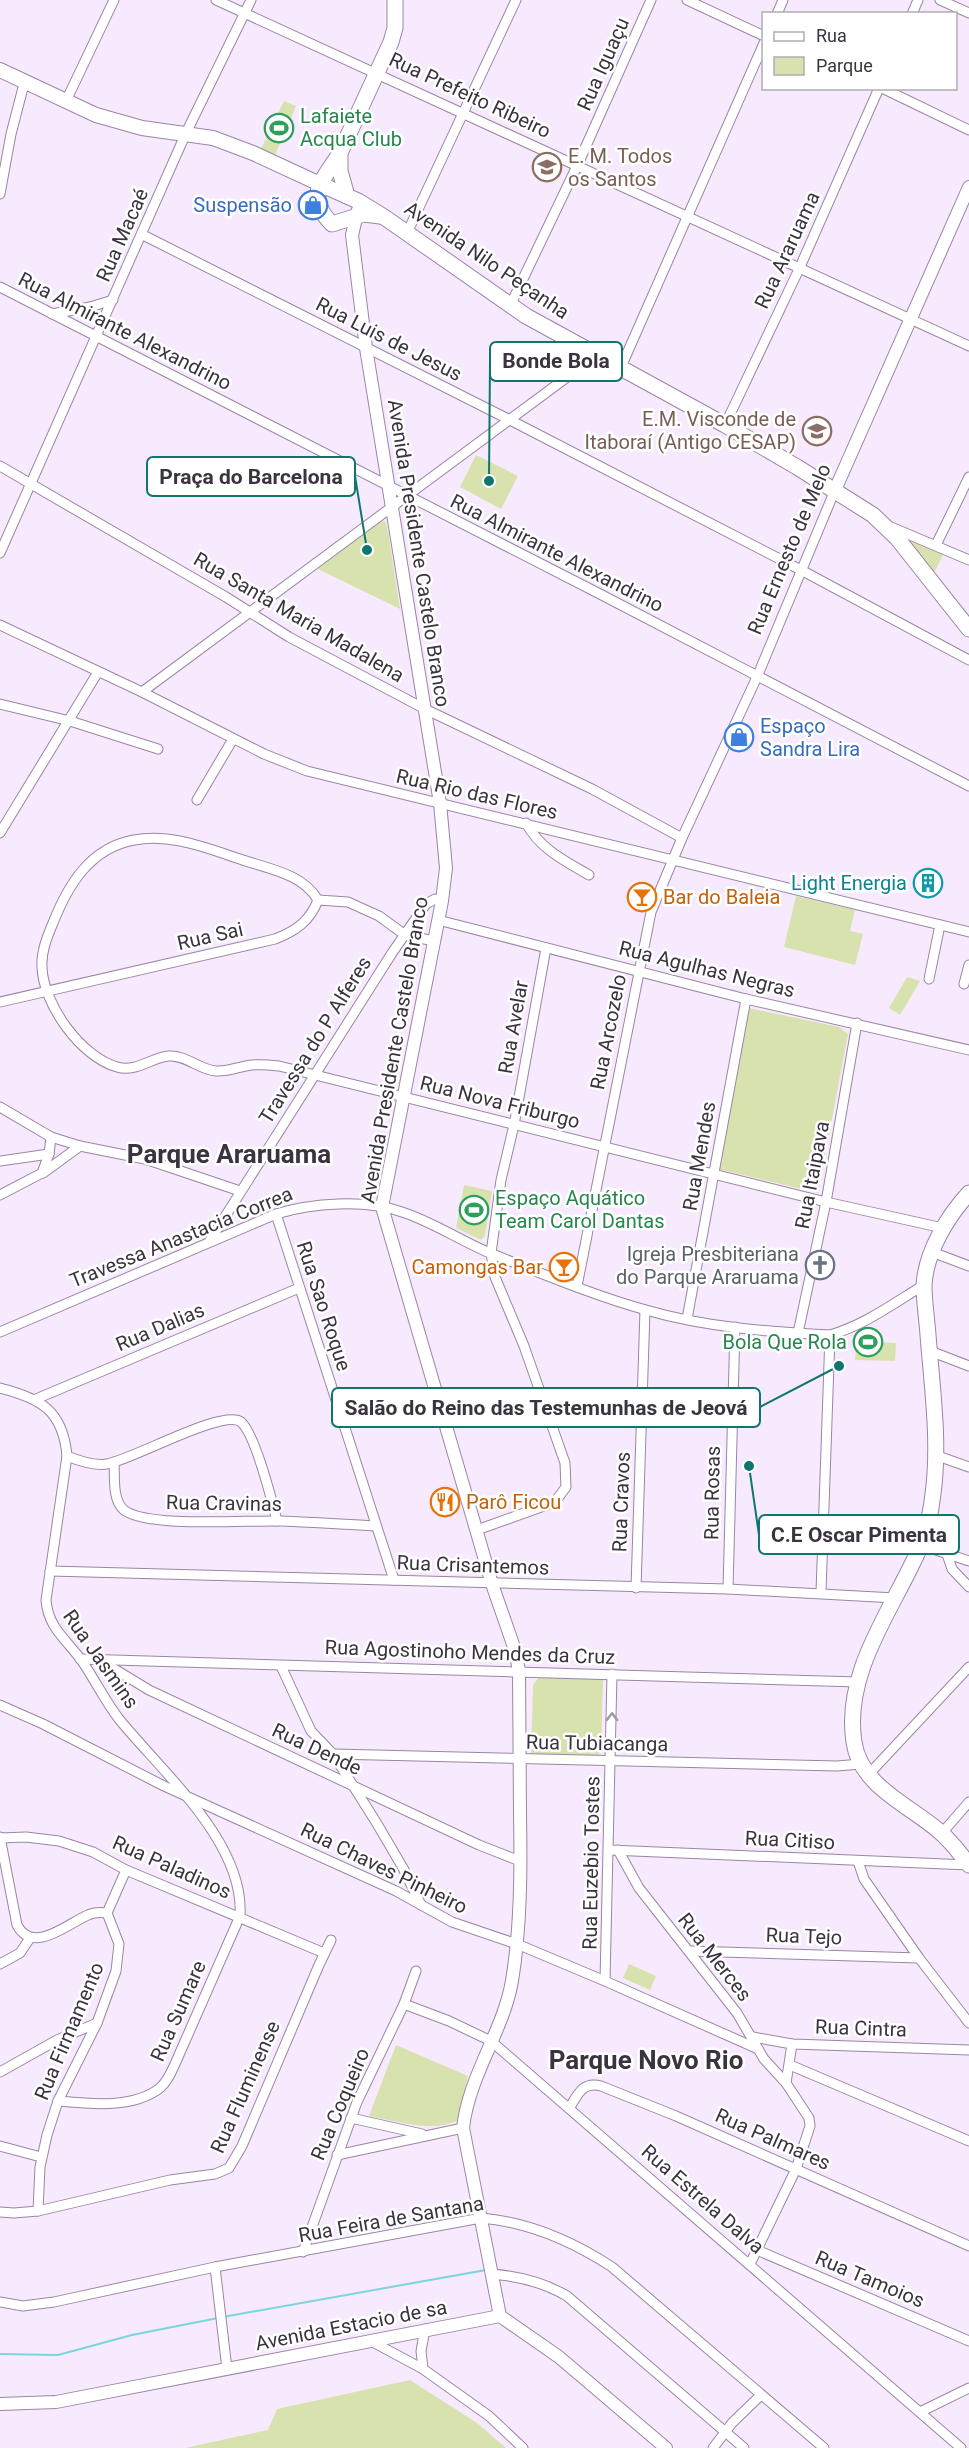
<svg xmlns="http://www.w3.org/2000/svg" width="969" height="2448" font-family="Roboto,sans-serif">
<rect width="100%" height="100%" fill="#f7eafe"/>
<g fill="#d8e2ae">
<path d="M284,101l12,5 -21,49 -14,-6z"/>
<path d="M476,455l42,21 -17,33 -41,-22z"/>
<path d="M385,521l3,10 12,78 -82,-40 62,-47z"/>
<path d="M910,541l33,14 -11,22 -25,-33z"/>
<path d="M796,896l59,14 -5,21 13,3 -8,31 -71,-18z"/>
<path d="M907,977l13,4 -20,34 -11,-7z"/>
<path d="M749,1008l90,19 9,7 -30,159 -100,-24z"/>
<path d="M464,1185l28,6 -7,45 -4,4 -25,-12z"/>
<path d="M857,1341l39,2 -1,18 -40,-1z"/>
<path d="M545,1676l58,4 -2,73 -4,3h-66l2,-71 6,-8z"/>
<path d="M629,1964l27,12 -6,14 -27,-12z"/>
<path d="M396,2045l72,31 -11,45c-27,12 -60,0 -88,-5z"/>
<path d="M410,2380l67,43 29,25h-321l83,-18 9,-21z"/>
</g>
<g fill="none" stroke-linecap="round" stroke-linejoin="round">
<g stroke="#7bd5dd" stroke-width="2">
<path d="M223,2317l263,-47"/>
<path d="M0,2354l58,1 74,-20 86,-17"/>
</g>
<g stroke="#9a86a4" stroke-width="11">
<g id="minor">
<path d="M216,0l753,346"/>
<path d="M687,0l77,36"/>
<path d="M940,0l29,13"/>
<path d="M777,14l6,-14"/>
<path d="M912,14l6,-14"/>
<path d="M882,88l87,42"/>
<path d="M66,101l48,-101"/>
<path d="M0,194l11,-60 14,-54"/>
<path d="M407,233l109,-233"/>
<path d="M143,235l367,185 291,150 168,90"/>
<path d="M0,287l598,306 371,193"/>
<path d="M510,306l68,-142 73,-164"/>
<path d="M52,314l38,-7 23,-7"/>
<path d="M621,367l143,-324"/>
<path d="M725,425l75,-158 79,-179"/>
<path d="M0,466l226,131 63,40 136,72 167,80 90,49"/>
<path d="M891,527l78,33"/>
<path d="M936,545l33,-68"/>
<path d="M0,553l186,-420 65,-133"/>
<path d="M0,625l142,67 122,62 43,17 662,161"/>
<path d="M142,692l455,-337"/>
<path d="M0,704l70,17 88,28"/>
<path d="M197,800l36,-61"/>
<path d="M526,823c14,26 39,38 63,52"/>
<path d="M0,833l98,-161"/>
<path d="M318,900c-16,-27 -50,-31 -78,-41 -34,-11 -70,-26 -106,-19 -44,8 -66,45 -81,83 -6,14 -12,29 -11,44 1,37 39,90 75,100 19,6 35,-10 52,-11 17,-1 31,14 47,15 13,1 24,-5 36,-6 9,-1 18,0 27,1l547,136 117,26"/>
<path d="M438,920l308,79 223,51"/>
<path d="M929,979l11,-54"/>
<path d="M964,984l5,-19"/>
<path d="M0,1002l275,-63c21,-8 35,-18 43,-39l30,2 31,14 26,19 29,6"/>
<path d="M0,1107l51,30 29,9 65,13 95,32"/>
<path d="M0,1161l49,-7"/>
<path d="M43,1173l37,-27"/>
<path d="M0,1195l42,-22 7,-19 2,-17"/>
<path d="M276,1214l118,366"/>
<path d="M209,1242l183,-289 34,-49 9,-5 7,2"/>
<path d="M932,1252l37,14"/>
<path d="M577,1286l74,-374 31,-74 75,-161 78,-187"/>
<path d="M687,1319l59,-320"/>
<path d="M0,1332l276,-118c36,-11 89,-15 126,-2 31,10 59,29 90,42 49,19 103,42 154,56 58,17 123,22 184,25 35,-10 64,-32 94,-50"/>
<path d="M798,1333l28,-131 31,-179"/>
<path d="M930,1351l39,15"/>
<path d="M0,1388c40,10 63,22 67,68l-21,144c2,28 21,40 36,61 13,19 23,40 37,58 43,53 126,124 121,197l-65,148c-4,9 -8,18 -15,24 -27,21 -70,16 -102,13"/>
<path d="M36,1399l263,-111"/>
<path d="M935,1455l34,12"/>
<path d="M67,1456c12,5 26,10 40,8 25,-4 117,-56 134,-42 14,12 31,79 36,99"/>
<path d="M114,1462c1,15 -2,38 10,48 23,18 122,10 155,11 32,1 64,3 96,5"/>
<path d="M477,1530l78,-28 11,-15 -1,-24 -41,-117 -29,-69 -4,-24 10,-73 13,-55 32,-177"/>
<path d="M921,1545l48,16"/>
<path d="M947,1554l5,15 17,18"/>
<path d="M50,1571l678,18 167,9"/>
<path d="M636,1588l9,-278"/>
<path d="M728,1589l7,-262"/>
<path d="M821,1592l9,-257"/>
<path d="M80,1659l778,23"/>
<path d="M103,1662l46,28 330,155 41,16"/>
<path d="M281,1666l30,65 22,23 43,68 27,46 18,37"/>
<path d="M0,1705l43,19 121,62 232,105 56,31 65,22 88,37 153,68"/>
<path d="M333,1754c168,5 336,7 504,12l24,-2"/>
<path d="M868,1775l101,-108"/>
<path d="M942,1833l27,-31"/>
<path d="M0,1837l17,88c16,30 50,-1 71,-10 6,-3 13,-3 19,-2"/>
<path d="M0,1838l26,-1 33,4 34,11 33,18 198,83"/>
<path d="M610,1850l359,15"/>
<path d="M618,1850l21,38 98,125 27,46 22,24 23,35 1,8 -14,43 -46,95"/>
<path d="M858,1861l6,18 55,79 50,65"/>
<path d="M689,1951l230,7"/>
<path d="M0,1964l20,-11 10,-15"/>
<path d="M605,1981l7,-307"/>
<path d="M404,2004l45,17 42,20 470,407"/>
<path d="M753,2037l39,7 177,6"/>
<path d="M790,2065l179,76"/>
<path d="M0,2072l57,-32 40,-17"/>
<path d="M786,2083l6,-39"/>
<path d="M570,2107c8,-13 13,-26 31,-21l75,30 293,130"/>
<path d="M351,2118l71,16"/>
<path d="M0,2146l41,11"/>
<path d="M337,2155l126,-27"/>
<path d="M38,2211l2,-44 7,-32 11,-34 39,-78 19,-52 3,-27 -12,-31 19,-43"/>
<path d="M0,2212l14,1 24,-2 132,-31 45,-6 14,-6 13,-22 77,-181 12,-25"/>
<path d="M757,2250l212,91"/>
<path d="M303,2252l54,-150 47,-98 12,-33"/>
<path d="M215,2267l12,102"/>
<path d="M491,2274c28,2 52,8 76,22l177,152"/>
<path d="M0,2302l23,4 31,-4 161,-35 266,-49c48,4 91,23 131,49l212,181"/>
<path d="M369,2340l54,29 66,47 34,32"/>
<path d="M423,2369l-2,-18 4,-22"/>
<path d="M920,2412l49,-24"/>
<path d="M713,2448l19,-25 29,-28"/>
</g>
</g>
<g stroke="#9a86a4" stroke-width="14">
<g id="tertiary">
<path d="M358,210l-6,25 14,113 74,455 6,65 -4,33 -60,306 110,377 23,66 4,21c0,47 1,94 1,142 1,55 1,113 -8,168 -9,51 -43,94 -49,147l37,188"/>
<path d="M835,490l134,-303"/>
<path d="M0,2404l56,-2 444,-86 59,41 107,91"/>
</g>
</g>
<g stroke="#9a86a4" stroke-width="16">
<path id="secondary" d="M0,70l96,45 46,13 71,10 40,15 67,31"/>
</g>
<g stroke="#9a86a4" stroke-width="17">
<g id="primary">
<path d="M340,153c-17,27 -36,43 -8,71l32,-10 16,2"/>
<path d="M320,184l38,17 26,16 142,99 199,109 72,42 76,48 24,23 72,91"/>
<path d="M347,196l-7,-25v-18l51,-111 4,-14v-28"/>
<path d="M969,1193c-22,24 -43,59 -45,92 0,17 3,34 4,50 4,52 12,107 5,159 -2,17 -6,37 -13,53 -26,61 -77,124 -66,195 6,44 55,63 85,89 12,10 21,22 30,34"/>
</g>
</g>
<use href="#minor" stroke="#fff" stroke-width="9"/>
<use href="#tertiary" stroke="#fff" stroke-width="12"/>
<use href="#secondary" stroke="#fff" stroke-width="14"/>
<use href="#primary" stroke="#fff" stroke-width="15"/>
</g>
<defs><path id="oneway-chevron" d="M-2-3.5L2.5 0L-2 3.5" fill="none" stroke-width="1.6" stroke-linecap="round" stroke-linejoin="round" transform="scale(1.5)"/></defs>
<use stroke="#9d999f" href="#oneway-chevron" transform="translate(612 1717) rotate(-89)"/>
<defs>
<g id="stadium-ring" transform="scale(1.5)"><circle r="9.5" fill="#fff" stroke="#2e9e5b" stroke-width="1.5"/><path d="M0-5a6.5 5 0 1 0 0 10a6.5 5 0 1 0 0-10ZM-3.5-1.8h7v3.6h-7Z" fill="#2e9e5b"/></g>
<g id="school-ring" transform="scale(1.5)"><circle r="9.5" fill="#fff" stroke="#8d6e63" stroke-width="1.5"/><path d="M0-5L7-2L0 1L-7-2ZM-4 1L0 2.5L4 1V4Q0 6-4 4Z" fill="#8d6e63"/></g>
<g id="shop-ring" transform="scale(1.5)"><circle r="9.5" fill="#fff" stroke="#3f7fe0" stroke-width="1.5"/><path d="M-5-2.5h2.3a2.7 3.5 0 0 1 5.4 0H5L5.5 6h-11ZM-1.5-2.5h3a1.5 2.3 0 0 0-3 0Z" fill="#3f7fe0"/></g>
<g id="building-ring" transform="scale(1.5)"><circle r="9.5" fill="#fff" stroke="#0f9aa8" stroke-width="1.5"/><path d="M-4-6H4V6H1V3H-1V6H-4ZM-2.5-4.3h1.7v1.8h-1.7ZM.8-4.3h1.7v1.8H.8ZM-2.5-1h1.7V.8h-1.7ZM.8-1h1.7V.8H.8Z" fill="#0f9aa8"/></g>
<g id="bar-ring" transform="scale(1.5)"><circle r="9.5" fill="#fff" stroke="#e8710a" stroke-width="1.5"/><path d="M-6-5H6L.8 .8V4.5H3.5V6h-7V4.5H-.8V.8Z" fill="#e8710a"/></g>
<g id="church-ring" transform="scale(1.5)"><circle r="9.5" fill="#fff" stroke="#6b7280" stroke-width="1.5"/><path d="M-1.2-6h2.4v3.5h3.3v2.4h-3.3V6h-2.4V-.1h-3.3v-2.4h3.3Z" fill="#6b7280"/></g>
<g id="restaurant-ring" transform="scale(1.5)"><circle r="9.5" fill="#fff" stroke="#e8710a" stroke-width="1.5"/><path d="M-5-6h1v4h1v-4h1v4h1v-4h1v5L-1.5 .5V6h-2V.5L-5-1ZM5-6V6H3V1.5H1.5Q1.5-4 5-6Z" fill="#e8710a"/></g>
</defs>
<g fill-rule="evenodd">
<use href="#stadium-ring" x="279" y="128"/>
<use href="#school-ring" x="547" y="167"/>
<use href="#shop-ring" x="313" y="205"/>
<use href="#school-ring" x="817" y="431"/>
<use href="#shop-ring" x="739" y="737"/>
<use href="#building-ring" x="928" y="883"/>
<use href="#bar-ring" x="642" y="897"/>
<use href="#stadium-ring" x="474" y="1210"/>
<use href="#church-ring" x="820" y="1265"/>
<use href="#bar-ring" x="564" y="1267"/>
<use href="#stadium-ring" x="868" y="1342"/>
<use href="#restaurant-ring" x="445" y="1502"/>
</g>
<g text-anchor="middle" stroke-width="5" stroke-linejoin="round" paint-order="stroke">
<g font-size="20" fill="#3b333f" stroke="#fff">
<text transform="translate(603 64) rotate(-66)" y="7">Rua Iguaçu</text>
<text transform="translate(470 95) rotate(25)" y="7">Rua Prefeito Ribeiro</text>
<text transform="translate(122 235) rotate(-66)" y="7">Rua Macaé</text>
<text transform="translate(787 250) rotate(-65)" y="7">Rua Araruama</text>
<text transform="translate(487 260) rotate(34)" y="7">Avenida Nilo Peçanha</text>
<text transform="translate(125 331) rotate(27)" y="7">Rua Almirante Alexandrino</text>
<text transform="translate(389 339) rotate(27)" y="7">Rua Luis de Jesus</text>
<text transform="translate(789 549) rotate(-67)" y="7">Rua Ernesto de Melo</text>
<text transform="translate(419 553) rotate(81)" y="7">Avenida Presidente Castelo Branco</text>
<text transform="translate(557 553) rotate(27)" y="7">Rua Almirante Alexandrino</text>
<text transform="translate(299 617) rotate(30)" y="7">Rua Santa Maria Madalena</text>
<text transform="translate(477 794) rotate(13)" y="7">Rua Rio das Flores</text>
<text transform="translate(210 936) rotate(-13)" y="7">Rua Sai</text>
<text transform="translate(707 969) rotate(14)" y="7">Rua Agulhas Negras</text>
<text transform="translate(513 1027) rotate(-80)" y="7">Rua Avelar</text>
<text transform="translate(608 1032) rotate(-79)" y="7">Rua Arcozelo</text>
<text transform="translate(315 1040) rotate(-58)" y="7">Travessa do P Alferes</text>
<text transform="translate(394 1050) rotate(-80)" y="7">Avenida Presidente Castelo Branco</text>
<text transform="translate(500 1102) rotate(14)" y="7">Rua Nova Friburgo</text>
<text transform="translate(699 1156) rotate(-80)" y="7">Rua Mendes</text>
<text transform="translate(812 1175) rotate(-79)" y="7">Rua Itaipava</text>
<text transform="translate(181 1237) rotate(-22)" y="7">Travessa Anastacia Correa</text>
<text transform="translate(324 1306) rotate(72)" y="7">Rua Sao Roque</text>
<text transform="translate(160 1327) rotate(-23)" y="7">Rua Dalias</text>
<text transform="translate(712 1493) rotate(-89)" y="7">Rua Rosas</text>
<text transform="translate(621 1502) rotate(-88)" y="7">Rua Cravos</text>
<text transform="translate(224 1503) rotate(1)" y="7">Rua Cravinas</text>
<text transform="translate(473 1565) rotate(2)" y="7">Rua Crisantemos</text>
<text transform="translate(470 1652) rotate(2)" y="7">Rua Agostinoho Mendes da Cruz</text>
<text transform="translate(101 1659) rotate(55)" y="7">Rua Jasmins</text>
<text transform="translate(597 1743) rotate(1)" y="7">Rua Tubiacanga</text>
<text transform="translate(317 1749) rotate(25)" y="7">Rua Dende</text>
<text transform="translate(790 1840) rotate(3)" y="7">Rua Citiso</text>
<text transform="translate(591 1863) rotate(-89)" y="7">Rua Euzebio Tostes</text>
<text transform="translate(172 1867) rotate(24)" y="7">Rua Paladinos</text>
<text transform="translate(384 1868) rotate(26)" y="7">Rua Chaves Pinheiro</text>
<text transform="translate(804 1936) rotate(2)" y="7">Rua Tejo</text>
<text transform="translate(715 1957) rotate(52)" y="7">Rua Merces</text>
<text transform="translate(178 2011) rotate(-66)" y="7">Rua Sumare</text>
<text transform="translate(861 2028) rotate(2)" y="7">Rua Cintra</text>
<text transform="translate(69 2031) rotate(-67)" y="7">Rua Firmamento</text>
<text transform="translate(245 2087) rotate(-66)" y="7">Rua Fluminense</text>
<text transform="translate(340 2104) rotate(-67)" y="7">Rua Coqueiro</text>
<text transform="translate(773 2139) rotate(24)" y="7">Rua Palmares</text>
<text transform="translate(703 2199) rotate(41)" y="7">Rua Estrela Dalva</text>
<text transform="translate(391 2219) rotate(-10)" y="7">Rua Feira de Santana</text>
<text transform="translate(870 2279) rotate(23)" y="7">Rua Tamoios</text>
<text transform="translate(351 2325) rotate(-11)" y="7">Avenida Estacio de sa</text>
</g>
<g font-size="20" fill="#27864d" stroke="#fff" text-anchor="start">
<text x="300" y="123">Lafaiete<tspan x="300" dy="23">Acqua Club</tspan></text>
<text x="495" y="1205">Espaço Aquático<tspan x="495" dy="23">Team Carol Dantas</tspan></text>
<text x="847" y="1349" text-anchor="end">Bola Que Rola</text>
</g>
<g font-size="20" fill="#785e54" stroke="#fff" text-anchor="start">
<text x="568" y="163">E. M. Todos<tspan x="568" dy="23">os Santos</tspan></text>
<text x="796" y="426" text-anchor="end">E.M. Visconde de<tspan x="796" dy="23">Itaboraí (Antigo CESAP)</tspan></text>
</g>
<g font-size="20" fill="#366cbe" stroke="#fff" text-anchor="end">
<text x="292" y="212">Suspensão</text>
<text x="760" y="733" text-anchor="start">Espaço<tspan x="760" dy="23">Sandra Lira</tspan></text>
</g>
<g font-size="20" fill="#0d838f" stroke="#fff" text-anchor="end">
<text x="907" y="890">Light Energia</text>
</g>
<g font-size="20" fill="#c56008" stroke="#fff" text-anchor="start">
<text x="663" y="904">Bar do Baleia</text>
<text x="543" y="1274" text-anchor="end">Camongas Bar</text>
<text x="466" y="1509">Parô Ficou</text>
</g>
<g font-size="20" fill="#5b616d" stroke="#fff" text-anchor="end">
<text x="799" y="1261">Igreja Presbiteriana<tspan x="799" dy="23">do Parque Araruama</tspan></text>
</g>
<g font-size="26" font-weight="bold" fill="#3b333f" stroke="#fff">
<text x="229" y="1163">Parque Araruama</text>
<text x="646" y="2069">Parque Novo Rio</text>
</g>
</g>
<path fill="none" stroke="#0f766e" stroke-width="2" d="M489 481L490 361M367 550L355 476M839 1366L760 1407M749 1466L759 1535"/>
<g fill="#0f766e" stroke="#fff" stroke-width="2">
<circle cx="489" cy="481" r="6"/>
<circle cx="367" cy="550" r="6"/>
<circle cx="839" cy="1366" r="6"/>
<circle cx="749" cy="1466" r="6"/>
</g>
<g fill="#fff" stroke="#0f766e" stroke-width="2">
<rect x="490" y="342" width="132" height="39" rx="6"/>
<rect x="147" y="457" width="208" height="39" rx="6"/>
<rect x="332" y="1388" width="428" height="39" rx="6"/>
<rect x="759" y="1515" width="200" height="39" rx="6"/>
</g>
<g font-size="21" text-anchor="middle" font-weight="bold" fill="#3b333f">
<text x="556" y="368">Bonde Bola</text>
<text x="251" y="484">Praça do Barcelona</text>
<text x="546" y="1415">Salão do Reino das Testemunhas de Jeová</text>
<text x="859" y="1542">C.E Oscar Pimenta</text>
</g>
<rect x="762" y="12" width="195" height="78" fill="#ffffff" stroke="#b1adb2" stroke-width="1.5"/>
<rect x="774" y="32" width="30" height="9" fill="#ffffff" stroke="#b1adb2" stroke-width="1.5"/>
<text x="816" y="42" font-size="18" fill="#3b333f">Rua</text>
<rect x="774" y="57" width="30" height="18" fill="#d8e2ae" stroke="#b1adb2" stroke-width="1.5"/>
<text x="816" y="72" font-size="18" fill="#3b333f">Parque</text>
</svg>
